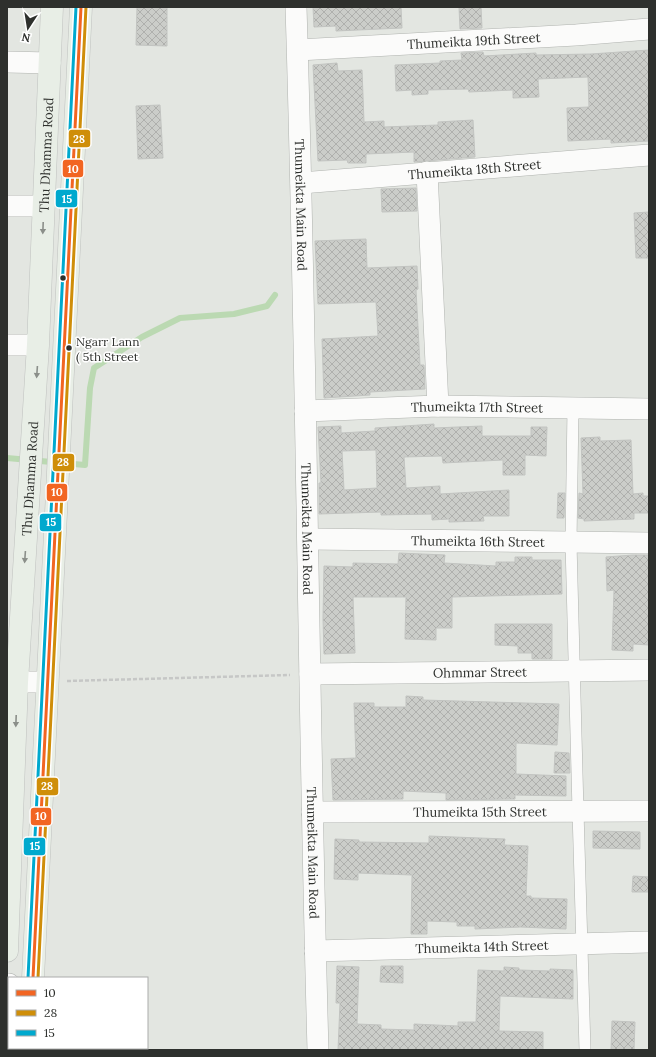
<svg xmlns="http://www.w3.org/2000/svg" width="656" height="1057" font-family="Lora,serif">
<defs>
<pattern id="building-cross-hatch" width="8" height="8" patternUnits="userSpaceOnUse"><rect width="8" height="8" fill="#cbcdc9"/><path d="M0 0l8 8M0 8l8-8" fill="none" stroke="#afb0ad"/></pattern>
</defs>
<rect width="100%" height="100%" fill="#e3e6e1"/>
<g fill="none" stroke-linecap="round" stroke-linejoin="round">
<path stroke="#bbd9b2" stroke-width="6" d="M7,458l78,7 5,-77 4,-20 48,-31 38,-19 54,-4 33,-8 8,-11"/>
</g>
<g fill="url(#building-cross-hatch)" stroke="#c2c4c1" fill-rule="evenodd">
<path d="M137,7h30v39l-31,-1z"/>
<path d="M313,7h88l1,21 -66,3v-5l-22,1z"/>
<path d="M459,7h22l1,21 -22,1z"/>
<path d="M649,50v91l-38,2v-4l-43,2 -1,-33 22,-1 -1,-30 -50,2 1,18 -26,1v-8l-44,2 -1,-3 -40,1v4l-16,1v-5l-16,1 -1,-26 45,-2v-2l22,-1 -1,-7 22,-1 1,4 52,-3v2l55,-1z"/>
<path d="M337,63l1,8 24,-1 2,52 20,-1v6l54,-2v-3l35,-2 2,37 -61,5v-10l-48,2v9h-18l-1,-3 -29,1 -5,-96z"/>
<path d="M160,105l3,53 -25,1 -2,-53z"/>
<path d="M416,188l1,23 -35,1 -1,-23z"/>
<path d="M649,212v46h-13l-2,-45z"/>
<path d="M366,239l1,29 50,-2 1,23 -2,1 4,75h4l1,24 -55,3v3l-46,3 -2,-59 56,-3 -2,-34 -58,2 -3,-63z"/>
<path d="M434,424v4l48,-2v10h49v-9h16l-1,29 -21,-1v20h-22v-15l-60,3 -1,-7 -38,1 2,31 34,-2v8l69,-4v26h-26l1,5 -35,1v-3l-17,1v-6l-51,1v-3l-62,2v-31h2l-3,-56 23,-1v7l34,-2v-3zM376,450l1,38 -33,2 -2,-39z"/>
<path d="M600,437v4l31,-1 2,54 10,-1v3h6v17h-15v6l-50,2v-2l-6,-1 1,-25 4,1 -2,-56z"/>
<path d="M558,493h7l-1,25h-7z"/>
<path d="M399,553l46,2 -1,8 52,3v-4h19v-5h17v3h29l1,34 -110,3v31h-16v12l-31,-1 1,-42h-53l2,56 -31,1 -1,-36 1,-52 29,1v-4l45,1z"/>
<path d="M633,555h16v90l-16,-1v7l-21,-1 2,-60 -7,1 -1,-34z"/>
<path d="M495,624h57v35h-20v-6h-14v-7l-23,-1z"/>
<path d="M406,696l17,1v3l136,4 -2,41 -41,-2v31l50,2v20l-51,-1v4l-69,1v-7l-43,-2v8l-70,1 -2,-41 25,-1 -2,-55h20v4h32z"/>
<path d="M555,752l14,1 1,20h-16z"/>
<path d="M593,831l47,1v17l-47,-1z"/>
<path d="M429,836l76,3 -1,6 24,1 -2,50h5v2l36,1 -1,30 -45,-2 -46,2v-3h-18v-4l-30,-1v13h-16l1,-59 -54,-2v7l-24,-1 1,-40 24,1v2l70,1z"/>
<path d="M633,876l16,1v15h-17z"/>
<path d="M337,966l22,1 -2,57 24,1v4l33,1v-6l44,2v-4h18l2,-52 26,1v-4l15,1v2l31,1v-2l23,1v29l-73,-3 -1,35 44,1v18h-205l2,-47h-4z"/>
<path d="M381,966h22v17l-23,-1z"/>
<path d="M612,1021l23,1 -1,28h-23z"/>
</g>
<g fill="none" stroke-linecap="round" stroke-linejoin="round">
<g stroke="#b0b3af" stroke-width="12">
<path id="service" d="M573,408l-2,135 7,268 7,239"/>
</g>
<g stroke="#b0b3af" stroke-width="22">
<g id="minor">
<path id="s1" d="M296,7c11,348 12,695 22,1043"/>
<path id="s2" d="M298,50l278,-15 73,-6"/>
<path d="M7,62l43,1"/>
<path d="M427,172l11,234"/>
<path id="s3" d="M301,183l348,-28"/>
<path d="M7,206h37"/>
<path d="M7,345h31"/>
<path id="s4" d="M305,411l133,-5 211,3"/>
<path id="s5" d="M308,539l341,4"/>
<path id="s6" d="M310,674l339,-4"/>
<path d="M7,682h40"/>
<path id="s7" d="M312,812l337,-1"/>
<path id="s8" d="M315,951l334,-9"/>
<path d="M7,984h2"/>
</g>
</g>
<g stroke="#bfc1bf" stroke-width="23">
<g id="primary">
<path id="s9" d="M7,951l10,-269 21,-337 14,-338"/>
<path d="M33,978l48,-971"/>
<path d="M30,1050v-2"/>
</g>
</g>
<path stroke="#c6c7c6" stroke-width="2.5" stroke-dasharray="4 2" stroke-linecap="butt" d="M67,681l223,-6"/>
<use href="#service" stroke="#fbfbfa" stroke-width="11"/>
<use href="#minor" stroke="#fbfbfa" stroke-width="21"/>
<use href="#primary" stroke="#e8eee6" stroke-width="22"/>
<g stroke="#fff" stroke-width="6">
<path id="bus-1" d="M33,978l48,-971"/>
</g>
<g stroke="#fff" stroke-width="6">
<path id="bus-2" d="M38,978l48,-971"/>
</g>
<g stroke="#fff" stroke-width="6">
<path id="bus-3" d="M28,978l48,-971"/>
</g>
<use href="#bus-1" stroke="#f26522" stroke-width="3"/>
<use href="#bus-2" stroke="#cf8e09" stroke-width="3"/>
<use href="#bus-3" stroke="#00a9ce" stroke-width="3"/>
</g>
<defs><path id="oneway-solid" d="M-6-.8H1V-3.2L6.5 0L1 3.2V.8H-6Z"/></defs>
<g fill="#8b8f8a">
<use href="#oneway-solid" transform="translate(43 228) rotate(92)"/>
<use href="#oneway-solid" transform="translate(37 372) rotate(94)"/>
<use href="#oneway-solid" transform="translate(25 557) rotate(94)"/>
<use href="#oneway-solid" transform="translate(16 721) rotate(92)"/>
</g>
<g fill="#2e302d" stroke="#fff" stroke-width="1.5">
<circle cx="63" cy="278" r="3.5"/>
<circle cx="69" cy="348" r="3.5"/>
</g>
<g text-anchor="middle" stroke-width="3" stroke-linejoin="round" paint-order="stroke">
<g font-size="12" fill="#2e302d" stroke="#fff" text-anchor="start">
<text x="76" y="346">Ngarr Lann<tspan x="76" dy="15">( 5th Street</tspan></text>
</g>
<g font-size="13" fill="#2e302d" stroke="#fff">
<text dy="5" stroke="none"><textPath href="#s2" startOffset="176">Thumeikta 19th Street</textPath></text>
<text dy="5" stroke="none"><textPath href="#s9" startOffset="797">Thu Dhamma Road</textPath></text>
<text dy="5" stroke="none"><textPath href="#s3" startOffset="174">Thumeikta 18th Street</textPath></text>
<text dy="5" stroke="none"><textPath href="#s1" startOffset="198">Thumeikta Main Road</textPath></text>
<text dy="5" stroke="none"><textPath href="#s4" startOffset="172">Thumeikta 17th Street</textPath></text>
<text dy="5" stroke="none"><textPath href="#s9" startOffset="473">Thu Dhamma Road</textPath></text>
<text dy="5" stroke="none"><textPath href="#s1" startOffset="522">Thumeikta Main Road</textPath></text>
<text dy="5" stroke="none"><textPath href="#s5" startOffset="170">Thumeikta 16th Street</textPath></text>
<text dy="5" stroke="none"><textPath href="#s6" startOffset="170">Ohmmar Street</textPath></text>
<text dy="5" stroke="none"><textPath href="#s7" startOffset="168">Thumeikta 15th Street</textPath></text>
<text dy="5" stroke="none"><textPath href="#s1" startOffset="846">Thumeikta Main Road</textPath></text>
<text dy="5" stroke="none"><textPath href="#s8" startOffset="167">Thumeikta 14th Street</textPath></text>
</g>
</g>
<g stroke="#fff" stroke-width="1.5">
<rect x="68" y="129" width="23" height="19" rx="4" fill="#cf8e09"/>
<rect x="62" y="159" width="22" height="19" rx="4" fill="#f26522"/>
<rect x="55" y="189" width="23" height="19" rx="4" fill="#00a9ce"/>
<rect x="52" y="453" width="23" height="19" rx="4" fill="#cf8e09"/>
<rect x="46" y="483" width="22" height="19" rx="4" fill="#f26522"/>
<rect x="39" y="513" width="23" height="19" rx="4" fill="#00a9ce"/>
<rect x="36" y="777" width="23" height="19" rx="4" fill="#cf8e09"/>
<rect x="30" y="807" width="22" height="19" rx="4" fill="#f26522"/>
<rect x="23" y="837" width="23" height="19" rx="4" fill="#00a9ce"/>
</g>
<g font-size="11" text-anchor="middle" font-weight="bold" fill="#fff">
<text x="79" y="143">28</text>
<text x="73" y="173">10</text>
<text x="67" y="203">15</text>
<text x="63" y="466">28</text>
<text x="57" y="496">10</text>
<text x="51" y="526">15</text>
<text x="47" y="790">28</text>
<text x="41" y="820">10</text>
<text x="35" y="850">15</text>
</g>
<rect width="656" height="1057" fill="none" stroke="#2e302d" stroke-width="16"/>
<rect x="8" y="977" width="140" height="72" fill="#ffffff" stroke="#abacab"/>
<rect x="16" y="990" width="20" height="6" fill="#f26522" stroke="#abacab"/>
<text x="44" y="997" font-size="12" fill="#2e302d">10</text>
<rect x="16" y="1010" width="20" height="6" fill="#cf8e09" stroke="#abacab"/>
<text x="44" y="1017" font-size="12" fill="#2e302d">28</text>
<rect x="16" y="1030" width="20" height="6" fill="#00a9ce" stroke="#abacab"/>
<text x="44" y="1037" font-size="12" fill="#2e302d">15</text>
<g transform="translate(28 28) rotate(192)" stroke="#ffffff" stroke-width="3" paint-order="stroke">
<path d="M0-3L7 15L0 10L-7 15Z" fill="#2e302d"/>
<text y="-6" font-size="11" font-weight="bold" text-anchor="middle" fill="#2e302d">N</text>
</g>
</svg>
